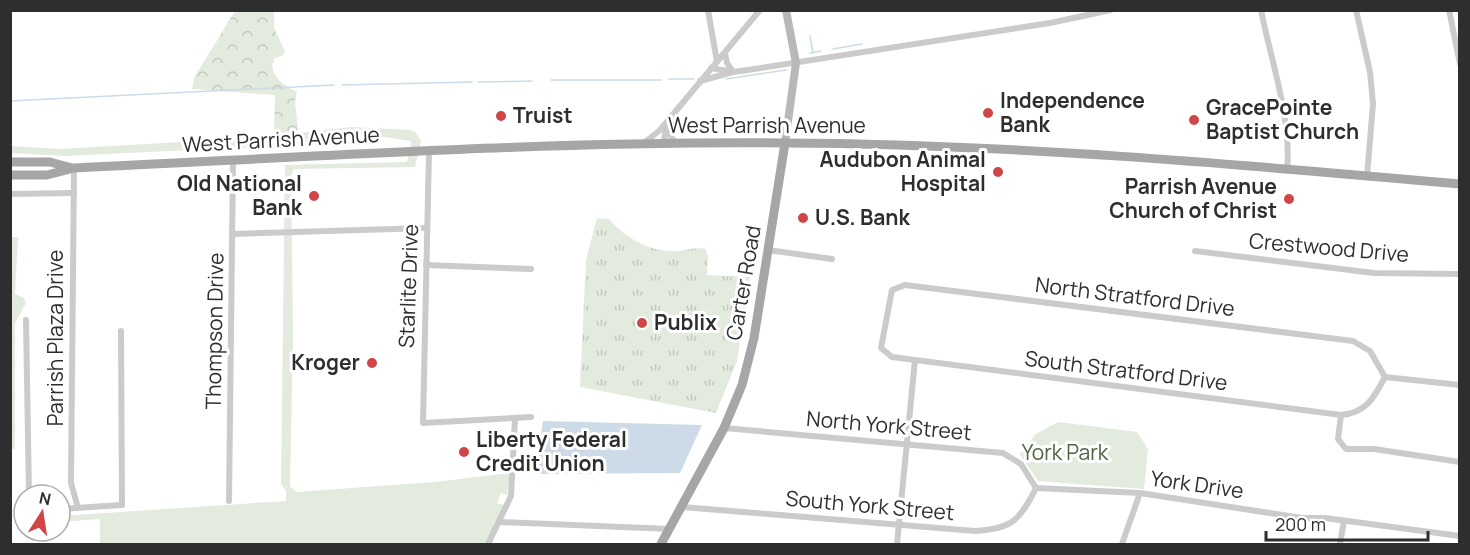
<svg xmlns="http://www.w3.org/2000/svg" width="1470" height="555" font-family="Manrope,sans-serif">
<defs>
<pattern id="grass-tufts" width="24" height="20" patternUnits="userSpaceOnUse" patternTransform="scale(1.5)"><rect width="24" height="20" fill="#e3eade"/><path d="M3 7l-1-3M5 7V3M7 7l1-3M15 17l-1-3M17 17v-4M19 17l1-3" fill="none" stroke="#c3c9bf"/></pattern>
<pattern id="forest-crowns" width="20" height="18" patternUnits="userSpaceOnUse" patternTransform="scale(1.5)"><rect width="20" height="18" fill="#e3eade"/><path d="M2 6a3 3 0 1 1 6 0M12 15a3 3 0 1 1 6 0" fill="none" stroke="#c3c9bf"/></pattern>
</defs>
<rect width="100%" height="100%" fill="#fff"/>
<g fill="url(#grass-tufts)">
<path d="M597,218l12,1c18,20 40,33 68,32 10,-1 18,-4 29,-2l2,9 -1,17 43,2 -13,84 -21,52 -136,-26 6,-127z"/>
<path d="M11,237h7l-3,57 9,4 2,5 -11,20v126h-5z"/>
</g>
<path fill="url(#forest-crowns)" d="M235,11h39v17l11,23 -3,5 -8,2c-7,17 10,27 23,34l-2,9 3,29 -24,6 1,-41 -83,-6 2,-11z"/>
<g fill="#e3eade">
<path d="M352,127l57,3 6,2 6,9 -6,26 -121,2 -3,6 2,158 -3,153 6,6 139,-10 75,-9 -3,22 -6,-2 -4,10 7,2 -19,39h-385v-25l-40,3v-6l226,-15v-10l-5,-7 4,-319 122,-3 4,-21 -34,-5 -124,11 -187,9 -55,-3v-7l49,3 191,-11z"/>
<path d="M1058,422l79,10 11,17 -4,40 -106,-8 -18,-27 16,-20z"/>
</g>
<path fill="#ccdbe7" d="M543,421l159,4 -22,48 -145,1z"/>
<g fill="none" stroke-linecap="round" stroke-linejoin="round">
<g stroke="#ccdbe7" stroke-width="1.5">
<path d="M810,36l3,17"/>
<path d="M833,49l29,-5"/>
<path d="M810,53l11,-2"/>
<path d="M669,79h25"/>
<path d="M726,79l60,-9"/>
<path d="M551,80h110"/>
<path d="M478,82l54,-1"/>
<path d="M342,85l130,-3"/>
<path d="M10,101l324,-16"/>
</g>
<g stroke="#cbcbcb" stroke-width="6">
<path d="M708,10l9,52"/>
<path d="M1261,10c10,51 31,109 26,160"/>
<path d="M1356,10l14,62 3,32 -6,72"/>
<path d="M1449,10l11,54"/>
<path d="M711,68l22,4 15,-2 302,-47 61,-13"/>
<path d="M700,81l33,-9 -6,-9 -2,-10"/>
<path d="M671,118l-1,18 7,8"/>
<path d="M644,143l16,-13 100,-120"/>
<path d="M663,144l4,-20"/>
<path d="M429,151l-6,272 108,-6"/>
<path d="M74,168l-3,315 7,25"/>
<path d="M10,194l64,-1"/>
<path d="M232,234l195,-6"/>
<path d="M768,250l64,9"/>
<path d="M1195,251l179,22 86,1"/>
<path d="M426,265l105,4"/>
<path d="M905,285l448,56 17,10 15,26c-11,21 -19,36 -44,38l-449,-58 -11,-9 11,-58z"/>
<path d="M26,320l3,175"/>
<path d="M1385,377l75,8"/>
<path d="M1341,415l-3,24 8,10h28l86,13"/>
<path d="M724,428l279,25 18,11 15,24"/>
<path d="M1036,488l104,5 162,25h23l135,18"/>
<path d="M229,501l4,-340"/>
<path d="M682,507l293,24c37,-2 45,-11 61,-43"/>
<path d="M60,509l62,-4 -1,-174"/>
<path d="M499,522l171,7"/>
<path d="M488,544l23,-48 4,-78"/>
<path d="M897,544l18,-184"/>
<path d="M1122,544l18,-51"/>
<path d="M1340,544l4,-23"/>
</g>
<path stroke="#b8b8b8" stroke-width="8" d="M785,143l11,-80 -10,-53"/>
<g stroke="#a6a6a6" stroke-width="9">
<path d="M10,162h40l22,6"/>
<path d="M10,175h37l27,-7c237,-11 474,-27 711,-25 225,1 450,21 675,41"/>
<path d="M661,544l63,-116 18,-43 12,-47 31,-195"/>
</g>
</g>
<g fill="#d04545" stroke="#fff" stroke-width="2">
<circle cx="988" cy="113" r="6"/>
<circle cx="501" cy="116" r="6"/>
<circle cx="1194" cy="120" r="6"/>
<circle cx="998" cy="172" r="6"/>
<circle cx="314" cy="196" r="6"/>
<circle cx="1289" cy="199" r="6"/>
<circle cx="803" cy="218" r="6"/>
<circle cx="642" cy="323" r="6"/>
<circle cx="372" cy="363" r="6"/>
<circle cx="464" cy="452" r="6"/>
</g>
<g text-anchor="middle" stroke-width="6" stroke-linejoin="round" paint-order="stroke">
<g font-size="21" font-weight="bold" fill="#2e2e2e" stroke="#fff" text-anchor="start">
<text x="1000" y="108">Independence<tspan x="1000" dy="24">Bank</tspan></text>
<text x="1206" y="115">GracePointe<tspan x="1206" dy="24">Baptist Church</tspan></text>
<text x="513" y="123">Truist</text>
<text x="986" y="167" text-anchor="end">Audubon Animal<tspan x="986" dy="24">Hospital</tspan></text>
<text x="302" y="191" text-anchor="end">Old National<tspan x="302" dy="24">Bank</tspan></text>
<text x="1277" y="194" text-anchor="end">Parrish Avenue<tspan x="1277" dy="24">Church of Christ</tspan></text>
<text x="815" y="225">U.S. Bank</text>
<text x="654" y="330">Publix</text>
<text x="360" y="370" text-anchor="end">Kroger</text>
<text x="476" y="447">Liberty Federal<tspan x="476" dy="24">Credit Union</tspan></text>
</g>
<g font-size="21" fill="#2e2e2e" stroke="#fff">
<text x="767" y="133">West Parrish Avenue</text>
<text transform="translate(281 140) rotate(-3)" y="7">West Parrish Avenue</text>
<text transform="translate(1329 248) rotate(5)" y="7">Crestwood Drive</text>
<text transform="translate(744 283) rotate(-80)" y="7">Carter Road</text>
<text transform="translate(409 286) rotate(-88)" y="7">Starlite Drive</text>
<text transform="translate(1135 297) rotate(7)" y="7">North Stratford Drive</text>
<text transform="translate(215 331) rotate(-89)" y="7">Thompson Drive</text>
<text transform="translate(56 338) rotate(-90)" y="7">Parrish Plaza Drive</text>
<text transform="translate(1126 371) rotate(7)" y="7">South Stratford Drive</text>
<text transform="translate(889 426) rotate(5)" y="7">North York Street</text>
<text transform="translate(1197 485) rotate(8)" y="7">York Drive</text>
<text transform="translate(870 506) rotate(5)" y="7">South York Street</text>
</g>
<g font-size="21" fill="#4f6441" stroke="#fff">
<text x="1065" y="460">York Park</text>
</g>
</g>
<rect width="1470" height="555" fill="none" stroke="#2e2e2e" stroke-width="24"/>
<g transform="translate(42 513) rotate(12)"><circle r="28" fill="#ffffff" stroke="#ababab" stroke-width="1.5"/>
<path d="M0-4.5L10 22L0 15L-10 22Z" fill="#d04545"/>
<text y="-9" font-size="16" font-weight="bold" text-anchor="middle" fill="#2e2e2e">N</text>
</g>
<path d="M1266 531v9h162v-9" fill="none" stroke="#2e2e2e" stroke-width="3"/>
<text x="1275" y="531" font-size="18" fill="#2e2e2e" stroke="#ffffff" stroke-width="4.5" paint-order="stroke">200 m</text>
</svg>
